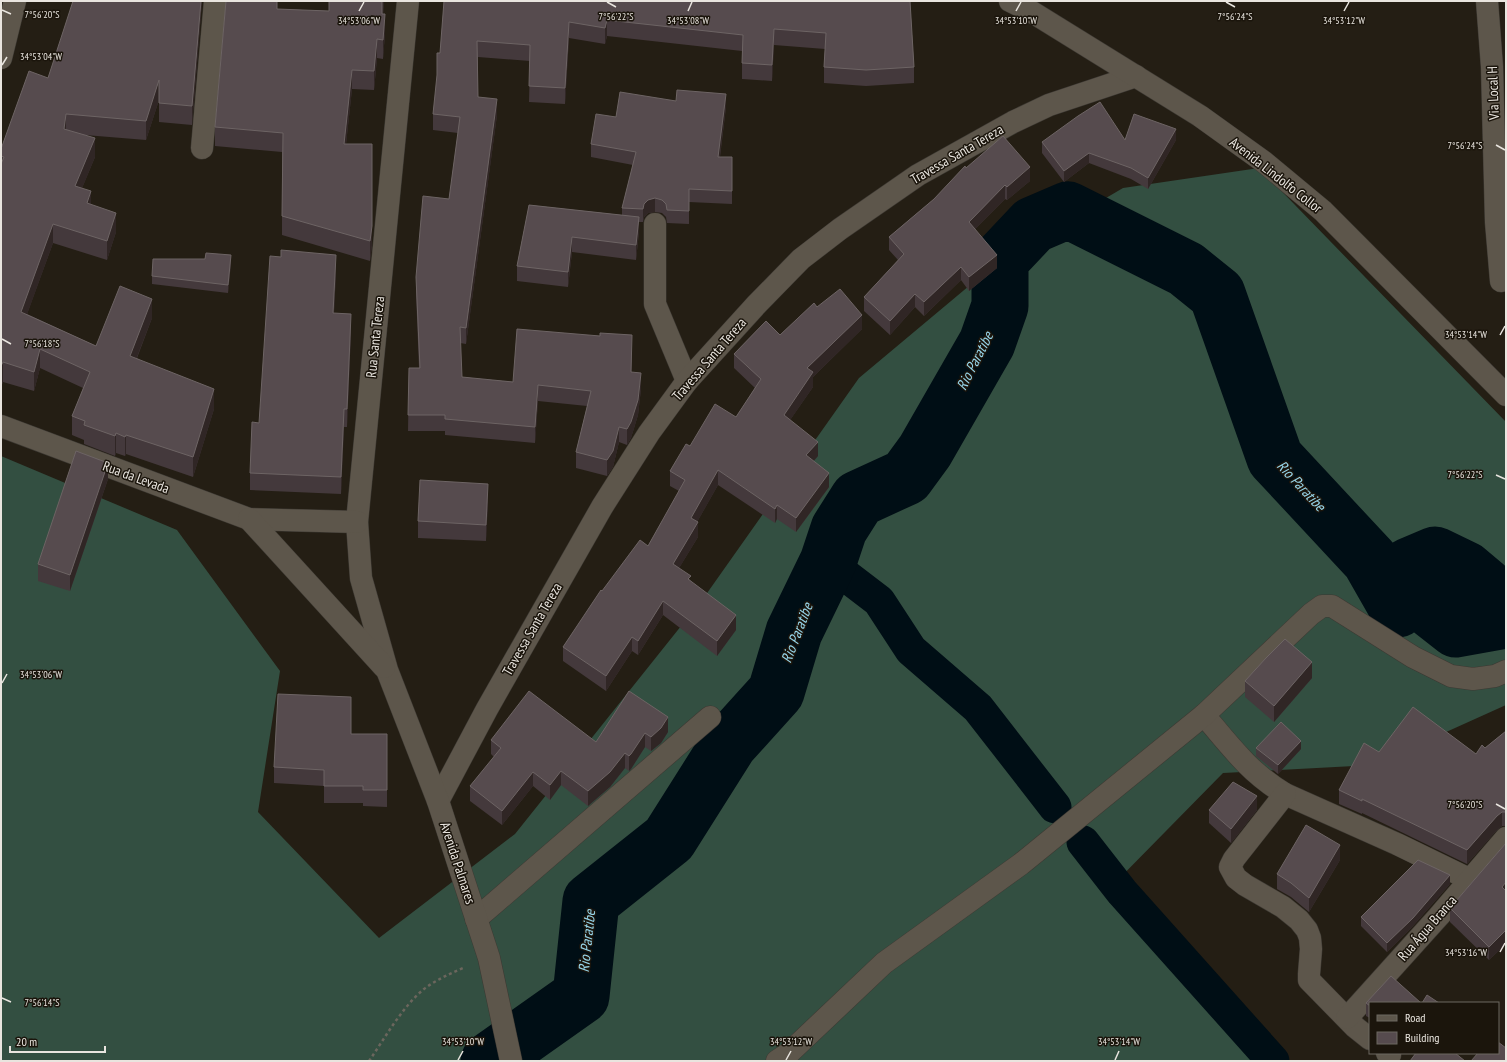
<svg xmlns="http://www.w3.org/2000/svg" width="1507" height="1062" font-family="'PT Sans Narrow',sans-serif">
<rect width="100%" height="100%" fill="#241e14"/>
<path fill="#334f41" d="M1259,168l247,254v283l-133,60 -150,8 -115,117 150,171h-1257v-605l176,74 103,141 -22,141 121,126 136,-104 190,-238 154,-218 141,-118 123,-72z"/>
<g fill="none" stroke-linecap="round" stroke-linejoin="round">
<g stroke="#000e15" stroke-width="33">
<path d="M828,562l51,39 32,49 67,58 77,99"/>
<path d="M1083,842l39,50 151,169"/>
</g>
<path stroke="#000e15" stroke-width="57" d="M489,1061l92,-65 10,-95 78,-62 60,-95 47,-52 18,-60 34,-70 11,-33 19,-30 48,-22 19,-26 62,-108 13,-37v-46l33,-35 35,-15 118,59 31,25 58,164 95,102 28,49 3,-22 8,-21 26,-11 31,15 19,16 -66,14 37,29 50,-9"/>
<g stroke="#3d3933" stroke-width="23">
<g id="street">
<path d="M1487,1l5,66 4,155 5,59"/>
<path d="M202,148l13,-147"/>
<path d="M655,224v80l32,77"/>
<path d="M1204,715c26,31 46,58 81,79l112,50 72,35"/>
<path d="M1285,794l-51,65 -4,8 6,11 9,7 38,22 16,13 8,10 3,8 1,11 -2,25v6l46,47 15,12"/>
<path d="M438,801l49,-92 115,-202 47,-74 38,-52 70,-77 44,-45 39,-30 78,-54 95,-53 36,-17 87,-29"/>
<path d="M476,919l234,-202"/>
<path d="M1347,1018l92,-102 67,-78"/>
<path d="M1387,1053l3,2"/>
<path d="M777,1061l12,-8 95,-90 137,-99 183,-149 107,-101 11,-8h10l81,51 38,19 22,3 22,-3 11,-5"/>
</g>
</g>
<g stroke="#3d3933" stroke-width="23">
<g id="secondary">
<path d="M408,1l-51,521 4,56 26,92 51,131 51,157 22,103"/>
<path d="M1010,1l22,11 168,104 64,46 59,49 183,184"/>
<path d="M1,58l14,-57"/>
<path d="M1,426l248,93 108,3"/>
<path d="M249,519l135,148"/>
</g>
</g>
<path stroke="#6b665d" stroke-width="2.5" stroke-dasharray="3 3" stroke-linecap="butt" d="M369,1061c16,-23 33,-54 55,-72 12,-9 25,-15 39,-21"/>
<use href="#street" stroke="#5d564b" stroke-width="22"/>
<use href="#secondary" stroke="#5d564b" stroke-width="22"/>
</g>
<g fill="#44393c">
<path d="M202,1l-10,124 -33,-3v-22l-13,40 -61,-5 10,22 -13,31 9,16 25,28 -9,28 -54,-17 -26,71 69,32 56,-28 -15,40 77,51 -21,68 -67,-23 -1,2 -9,-3 -1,3 -31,-12v-4l-12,-5v-19l11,-28 -43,-20 -6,23 -31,-9 -2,4v-237z"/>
<path d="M329,1h55l-1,13 2,19 -2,26 -6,-1 -3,32 -22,-1 -6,55 26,101 -2,16 -88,-26v-83l-67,-6v-19l62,-118 52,2z"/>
<path d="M444,1h466l4,66v16l-48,3 -42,-3v-16l1,-18 -51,-4 -2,36 -30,-2v-28l-135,-15 -2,8 -36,-6 -4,66 -36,-2 1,-41 -52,-4v40l19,18 -31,229 -6,-1 2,34 51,5 119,-31 -1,21 10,17 -3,26 -7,23 -4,7 -8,-3 -6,25 -6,9 -31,-8v-16l11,-46 -49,-5 -3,42 -90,-8v-4h-37l1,-63h10l-3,-75v-16l33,-78 9,-66 -25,-3v-16l4,-35v-26h3z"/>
<path d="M676,101l50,6 -6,50h12v47l-43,-2v22l-22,-1 -1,-6 -4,-4 -7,-1 -7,1 -4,4 -1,5h-4v10l-3,28 -64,-8 -4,35 -51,-6v-15l12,-61 93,10v-7l11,-43 -42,-8v-13l25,-27z"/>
<path d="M1125,140h51l-28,49 -17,-10 -42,-16 -25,19 -22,-29v-11z"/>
<path d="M966,168l64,13 -23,19 -2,-1 -30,30 22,39 -28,23 -8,-11 -37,36 -9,-9 -25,28 -26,-24v-14l34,-37 -9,-10v-13l45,-38z"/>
<path d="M231,263l-3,30 -76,-9v-8z"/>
<path d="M336,273l-2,40 17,19 -4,95h-3l-3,67 -91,-4v-17l9,-50z"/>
<path d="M817,307l45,22 -49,48v10l-23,33 28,36 -5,5 16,26 -33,45 -19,-13 -2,4 -57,-38 -21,37 1,15 -19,31 57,62 -19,26 -54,-41 -25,40 -6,-4 -26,40 -43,-30v-14l39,-56 46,-45 31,-55 -9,-5v-15l20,-25 46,-29 19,-29 -21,-20v-14l46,-19z"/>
<path d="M108,479l-38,112 -32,-10v-17z"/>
<path d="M488,501l-2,40 -68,-3v-17z"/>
<path d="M1312,678l-38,44 -29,-25v-16z"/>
<path d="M629,691l39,41 -7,11 -10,8 -6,-4 -14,22 -2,2 -4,-3 -15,19 -22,19 -27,-21 -11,15 -17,-14 -31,39 -32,-24v-15l24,-29 -3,-3v-14l105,2z"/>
<path d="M1506,731v95h-4l-5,4 -30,34 -105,-51v1l-23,-10v-14l40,-38 97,2 9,-6z"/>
<path d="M351,734h36v73l-24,-1v-3h-39v-17l-50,-3v-16z"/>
<path d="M1256,748l45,1 -23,25 -22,-18z"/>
<path d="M1209,810h48l-26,33 -22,-20z"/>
<path d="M1506,843v101l-17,16 -39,-38v-14z"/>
<path d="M1340,860l-31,52 -18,-15 -14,-8v-15z"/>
<path d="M1450,884l-37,42 -26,26 -26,-26v-9z"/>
<path d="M1366,1003h4v15l-4,-2z"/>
</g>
<g fill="#302625">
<path d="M201,1h1l-10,124v-19z"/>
<path d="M382,1h2l-2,32z"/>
<path d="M385,14v19l-2,26v-19z"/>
<path d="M607,20v16l-2,8v-16z"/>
<path d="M569,22v16l-4,66v-16z"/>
<path d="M774,29v16l-2,36v-16z"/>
<path d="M377,39v19l-3,32v-19z"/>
<path d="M352,70v19l-8,74v-19z"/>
<path d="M159,80v20l-13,40v-19z"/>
<path d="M726,94v13l-8,63v-13z"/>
<path d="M497,99v16l-31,229v-16z"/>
<path d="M66,114v19l-2,-4z"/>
<path d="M1176,129v11l-28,49v-11z"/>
<path d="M95,138v19l-20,48v-19z"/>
<path d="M372,144v101l-2,16v-20z"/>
<path d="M1089,153v10l-25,19v-11z"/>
<path d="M1030,167v14l-23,19v-13z"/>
<path d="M1005,185v14l-36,36v-13z"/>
<path d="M91,191v19l-4,-7z"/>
<path d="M655,198v14l-7,1 -4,4 -1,5v-13l1,-5 4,-4z"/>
<path d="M116,213v19l-9,28v-19z"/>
<path d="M639,217v15l-3,28v-15z"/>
<path d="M53,224v19l-32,88v-19z"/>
<path d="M572,237v15l-4,35v-15z"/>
<path d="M231,255v8l-3,30v-8z"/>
<path d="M336,255v18l-3,58v-18z"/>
<path d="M997,255v13l-28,23v-14z"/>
<path d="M961,267v13l-37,36v-14z"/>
<path d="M915,294v13l-25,28v-14z"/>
<path d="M152,299v19l-22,57v-19z"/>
<path d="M351,314v18l-4,95v-18z"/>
<path d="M862,315v14l-49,48v10l-29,42v-14l23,-47z"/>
<path d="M632,335v16l-1,37v-16z"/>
<path d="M40,349v19l-6,23v-19z"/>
<path d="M3,362v20l-2,4v-20z"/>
<path d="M641,373v16l-3,26 -7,23 -4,7v-16z"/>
<path d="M538,385v16l-3,42v-16z"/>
<path d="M214,389v20l-21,68v-20z"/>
<path d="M344,409v18l-3,67v-17z"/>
<path d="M619,427v15l-6,25 -6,9v-16z"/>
<path d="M116,433v20l-1,3v-20z"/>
<path d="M126,435v19l-1,2v-19z"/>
<path d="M818,442v14l-12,14v-15z"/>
<path d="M108,463v16l-38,112v-16z"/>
<path d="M718,470v15l-27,48v-15z"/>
<path d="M829,473v14l-33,45v-14z"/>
<path d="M488,484v17l-2,40v-16z"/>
<path d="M777,505v14l-2,4v-14z"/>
<path d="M698,522v15l-25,41v-14z"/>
<path d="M663,601v14l-25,40v-14z"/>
<path d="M736,615v15l-19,26v-15z"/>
<path d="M632,637v14l-26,40v-15z"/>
<path d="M1312,662v16l-38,44v-16z"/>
<path d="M668,717v15l-7,11 -10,8v-14z"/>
<path d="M645,733v14l-14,22 -2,2v-15z"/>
<path d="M1301,741v8l-23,25v-9z"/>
<path d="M625,753v15l-15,19 -22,19v-15z"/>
<path d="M561,771v14l-11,15v-15z"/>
<path d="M533,772v14l-31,39v-14z"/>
<path d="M1257,796v14l-26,33v-14z"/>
<path d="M1502,812v14l-5,4 -30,34v-14l30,-34z"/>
<path d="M1340,845v15l-31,52v-14z"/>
<path d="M1450,875v9l-37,42 -26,26v-9z"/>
<path d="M1506,882v13l-4,-8z"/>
<path d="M1506,930v14l-17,16v-13z"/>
</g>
<g fill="#564b4e" stroke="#6d6464">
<path d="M73,1h128l-9,105 -33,-3v-23l-13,41 -80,-7 -2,15 31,9 -20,48 16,5 -4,12 29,10 -9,28 -54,-17 -32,88 75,34 24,-60 32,13 -22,57 84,33 -21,68 -67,-22 -1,2 -9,-4 -1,3 -31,-11 1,-4 -13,-5 18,-44 -50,-23 -6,23 -31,-10 -2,4v-202l3,-7 -3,-1v-7l28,-78 19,7z"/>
<path d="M226,1h51v8l52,2v-10h53v13h3l-2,26 -6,-1 -3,32 -22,-1 -8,74h28v82l-2,15 -88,-25 1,-83 -68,-6z"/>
<path d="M444,1h466l4,66 -48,3 -42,-3 2,-34 -52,-4 -2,36 -30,-2 1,-28 -136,-15 -2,8 -36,-6 -4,66 -36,-2 1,-41 -53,-4 1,56 19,2 -31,229 -6,-1 2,50 51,5 4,-53 83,7v-3l32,2 -1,37 10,1 -3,27 -7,22 -4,7 -8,-2 -6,24 -6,9 -31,-8 15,-61 -53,-6 -3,42 -90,-8v-4h-37l1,-47h11l-4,-91 7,-81 26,3 11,-82 -27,-3 4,-39v-22h3z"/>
<path d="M677,90l49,4 -8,63h14v34l-43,-2v22l-22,-1 -1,-6 -4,-4 -7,-2 -7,2 -4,4 -1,5 -21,-1 14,-56 -45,-8 5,-30 20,3 4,-25 56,9z"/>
<path d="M1100,102l25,38 9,-26 42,15 -28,49 -17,-10 -42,-15 -25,18 -22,-29 36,-26z"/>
<path d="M1003,136l27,31 -23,20 -2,-2 -36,37 28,33 -28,22 -8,-10 -37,35 -9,-8 -25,27 -26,-24 40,-43 -15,-17 45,-38 31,-33 1,2z"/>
<path d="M529,205l110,12 -3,28 -64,-8 -4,35 -51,-6z"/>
<path d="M281,250l55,5 -3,58 18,1 -4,95h-3l-3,68 -91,-4 2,-51 7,1 11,-167 11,1z"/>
<path d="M206,253l25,2 -3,30 -76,-9 1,-17h52z"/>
<path d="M840,289l22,26 -55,53 6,4 -29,43 34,27 -12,13 23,18 -33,45 -19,-13 -2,4 -57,-39 -27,48 7,4 -25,42 18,12 -3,3 48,36 -19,26 -54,-40 -25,40 -6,-4 -26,39 -43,-29 38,-57 1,1 38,-51 8,6 37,-66 -15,-9 16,-27 4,2 25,-42 21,13 25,-38 -27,-25 32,-33 14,14 34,-32 3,4z"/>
<path d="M76,451l32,12 -38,112 -32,-11z"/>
<path d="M420,480l68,4 -2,41 -68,-4z"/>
<path d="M1285,639l27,23 -38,44 -29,-25 21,-23z"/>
<path d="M529,691l67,51 33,-51 39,26 -7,11 -10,9 -6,-4 -14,21 -2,2 -4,-3 -15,19 -22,19 -27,-20 -11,14 -17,-13 -31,39 -32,-25 31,-38 -10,-8z"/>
<path d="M278,694l73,3v37h36v56h-24v-4h-39v-16l-50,-3z"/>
<path d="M1413,707l63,47 6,-9 3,3 21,-17v81h-4l-5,4 -30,34 -105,-51v2l-23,-11 25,-47 15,9z"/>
<path d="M1281,722l20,19 -23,24 -22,-17z"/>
<path d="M1233,782l24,14 -26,33 -22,-19z"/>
<path d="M1306,825l34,20 -31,53 -18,-15 -14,-9z"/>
<path d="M1506,843v39l-4,5 4,4v39l-17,17 -39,-39z"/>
<path d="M1418,860l32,15 -37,43 -26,25 -26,-26z"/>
<path d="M1391,976l30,27h-51v3l-4,-3z"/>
<path d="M1427,995l12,8h-17z"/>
<path d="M1498,1042l8,6v13h-35l7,-8h20z"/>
<path d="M1416,1053h39l10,8h-55z"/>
</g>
<path fill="none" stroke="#e9e5df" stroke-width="1.5" d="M607,2l9,5M1226,2l9,5M2,10l9,4M359,11l5,-9M688,11l4,-9M1016,11l5,-9M1344,11l5,-9M2,65l5,-8M1496,145l9,5M1500,335l5,-9M2,339l9,5M1496,475l9,4M2,683l5,-9M1496,804l9,5M1500,952l5,-9M2,998l9,4M458,1060l5,-9M786,1060l5,-9M1115,1060l4,-9"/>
<g text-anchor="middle" stroke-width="3" stroke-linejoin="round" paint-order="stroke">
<g font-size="14" fill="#e9e5df" stroke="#1b150c">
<text transform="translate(1493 93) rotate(-92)" y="5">Via Local H</text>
<text transform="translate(957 154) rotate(-30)" y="5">Travessa Santa Tereza</text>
<text transform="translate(1276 175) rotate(38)" y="5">Avenida Lindolfo Collor</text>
<text transform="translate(375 337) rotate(-84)" y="5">Rua Santa Tereza</text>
<text transform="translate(709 359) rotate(-49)" y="5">Travessa Santa Tereza</text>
<text transform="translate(136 477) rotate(20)" y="5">Rua da Levada</text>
<text transform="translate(532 629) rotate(-60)" y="5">Travessa Santa Tereza</text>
<text transform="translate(458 863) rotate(72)" y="5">Avenida Palmares</text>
<text transform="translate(1427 928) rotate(-49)" y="5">Rua Água Branca</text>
</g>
<g font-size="15" font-style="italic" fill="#97d6eb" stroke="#1b150c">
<text transform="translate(975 361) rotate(-63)" y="5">Rio Paratibe</text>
<text transform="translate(1301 486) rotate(47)" y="5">Rio Paratibe</text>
<text transform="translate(797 633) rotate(-69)" y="5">Rio Paratibe</text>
<text transform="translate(587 941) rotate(-84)" y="5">Rio Paratibe</text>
</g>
</g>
<g font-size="10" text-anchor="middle" fill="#e9e5df" stroke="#1b150c" stroke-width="3" stroke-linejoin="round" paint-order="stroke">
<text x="42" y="18">7°56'20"S</text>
<text x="616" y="20">7°56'22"S</text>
<text x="1235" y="20">7°56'24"S</text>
<text x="359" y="24">34°53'06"W</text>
<text x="688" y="24">34°53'08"W</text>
<text x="1016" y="24">34°53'10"W</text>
<text x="1344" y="24">34°53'12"W</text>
<text x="41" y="60">34°53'04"W</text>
<text x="1465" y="149">7°56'24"S</text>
<text x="1466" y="338">34°53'14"W</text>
<text x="42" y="347">7°56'18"S</text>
<text x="1465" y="478">7°56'22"S</text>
<text x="41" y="678">34°53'06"W</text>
<text x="1465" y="808">7°56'20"S</text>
<text x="1466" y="956">34°53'16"W</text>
<text x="42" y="1006">7°56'14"S</text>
<text x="463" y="1045">34°53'10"W</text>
<text x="791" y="1045">34°53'12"W</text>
<text x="1119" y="1045">34°53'14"W</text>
</g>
<rect width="1507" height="1062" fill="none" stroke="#e9e5df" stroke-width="4"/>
<rect x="1369" y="1002" width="130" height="52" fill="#1b150c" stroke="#6d6860"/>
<rect x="1377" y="1015" width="20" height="6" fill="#5d564b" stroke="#6d6860"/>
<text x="1405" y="1022" font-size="12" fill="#e9e5df">Road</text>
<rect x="1377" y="1032" width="20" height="12" fill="#564b4e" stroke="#6d6860"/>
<text x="1405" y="1042" font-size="12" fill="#e9e5df">Building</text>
<path d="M10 1046v6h95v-6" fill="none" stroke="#e9e5df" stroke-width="2"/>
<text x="16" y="1046" font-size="12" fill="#e9e5df" stroke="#1b150c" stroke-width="3" paint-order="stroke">20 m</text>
</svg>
